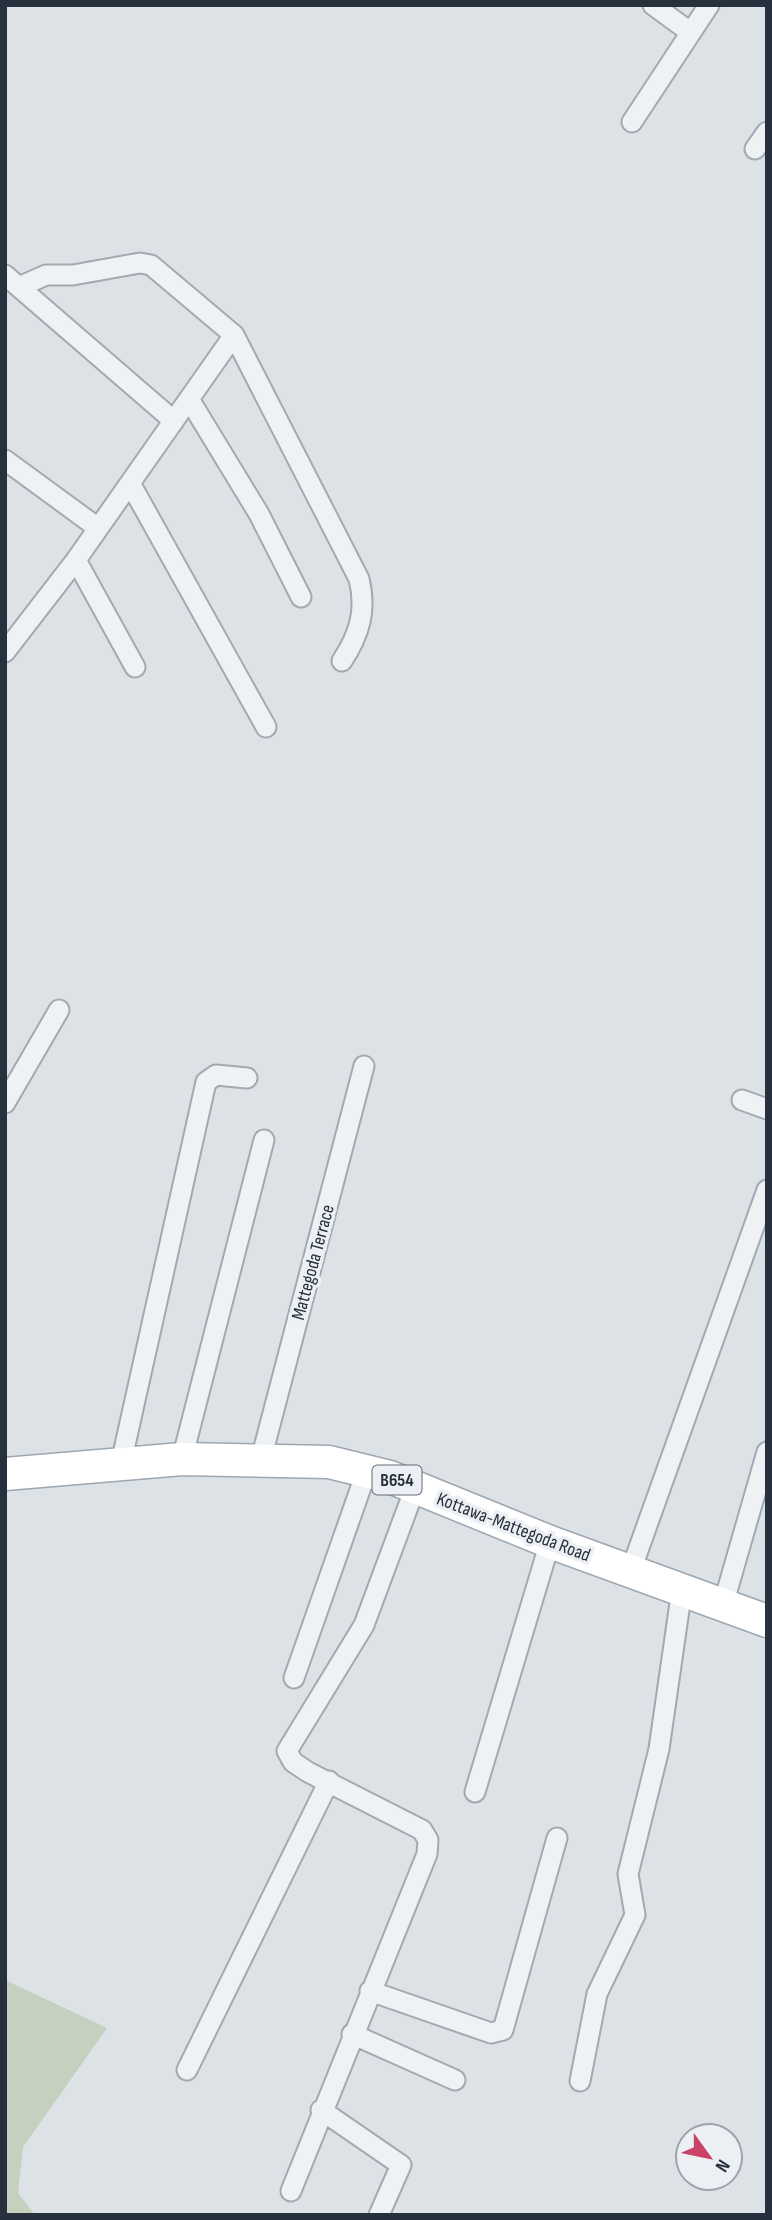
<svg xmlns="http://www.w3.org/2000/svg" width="772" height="2220" font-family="'Sofia Sans Condensed',sans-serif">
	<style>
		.green { fill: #c5d0be }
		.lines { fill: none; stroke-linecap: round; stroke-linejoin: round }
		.minor-casing { stroke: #a3a9b0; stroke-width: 23 }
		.primary-casing { stroke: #9ca7b2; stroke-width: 35 }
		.minor { stroke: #eff2f5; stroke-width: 19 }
		.primary { stroke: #fff; stroke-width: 32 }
		.labels { text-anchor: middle; stroke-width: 7; stroke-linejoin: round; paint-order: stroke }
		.shield { fill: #ecf0f4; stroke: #626a74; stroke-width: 2 }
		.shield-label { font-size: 18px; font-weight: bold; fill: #27313d }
		.street-label { font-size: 19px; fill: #27313d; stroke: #ecf0f4 }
	</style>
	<rect width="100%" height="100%" fill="#dde2e6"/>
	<path class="green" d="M5,1980L107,2028L23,2147L18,2193L35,2215H5Z"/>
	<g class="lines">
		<defs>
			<path id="minor" d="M653,5L690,32
				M632,122L709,5
				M755,149L767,132
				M5,275L174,421
				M19,287L46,275H73L140,263L151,265L234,335L359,579C367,611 359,635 342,661
				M189,399L259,514L301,597
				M5,460L98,528
				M130,483L266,727
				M76,560L135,667
				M5,652L76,560L234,335
				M742,1100L767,1109
				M5,1103L59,1010
				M182,1459L264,1140
				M261,1459L364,1066
				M121,1463L206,1082L216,1075L247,1078
				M631,1570L767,1190
				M723,1605L767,1452
				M294,1678L367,1470
				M475,1792L550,1542
				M370,1991L491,2033L503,2030L557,1838
				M352,2034L455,2080
				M187,2070L329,1781
				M580,2081L597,1994L635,1915L628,1874L659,1749L682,1589
				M321,2110L401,2165L379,2215
				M291,2191L427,1854L428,1840L422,1830L308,1772L293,1762L287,1751L364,1625L415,1488"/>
			<path id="primary" d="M5,1474L182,1459L329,1462L390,1477L550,1542L767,1621"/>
		</defs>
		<use href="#minor" class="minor-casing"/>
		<use href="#primary" class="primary-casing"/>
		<use href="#minor" class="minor"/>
		<use href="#primary" class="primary"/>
	</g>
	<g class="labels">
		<rect class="shield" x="372.5" y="1465.5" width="49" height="29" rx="5"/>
		<g class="shield-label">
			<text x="397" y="1486">B654</text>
		</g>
		<g class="street-label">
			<text transform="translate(312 1262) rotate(-75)" y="7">Mattegoda Terrace</text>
			<text transform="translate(514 1526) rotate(21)" y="7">Kottawa-Mattegoda Road</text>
		</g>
	</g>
	<rect width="772" height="2220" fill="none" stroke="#27313d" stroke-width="14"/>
	<g transform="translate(709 2157) rotate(123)"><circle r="33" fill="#ecf0f4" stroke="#9da4ab" stroke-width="2"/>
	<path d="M0-5L12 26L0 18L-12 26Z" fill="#cb4267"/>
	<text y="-10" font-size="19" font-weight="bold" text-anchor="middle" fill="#27313d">N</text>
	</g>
</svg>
